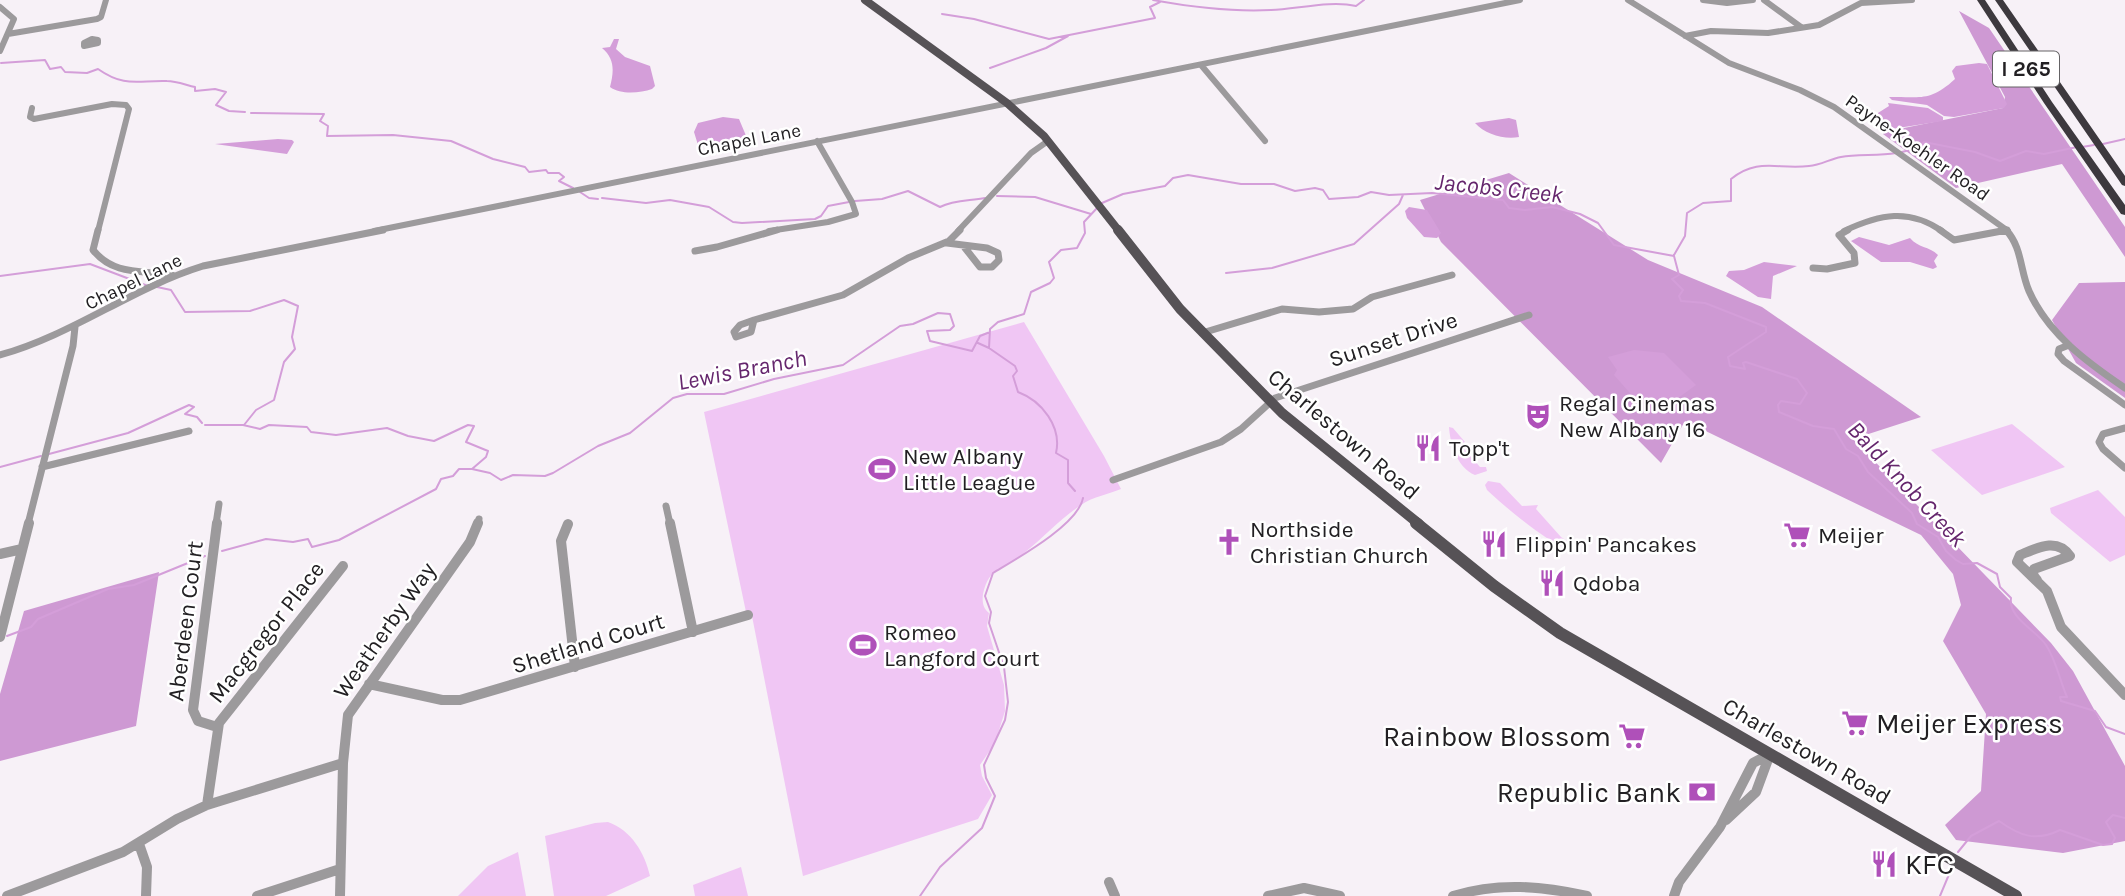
<svg xmlns="http://www.w3.org/2000/svg" width="2125" height="896" font-family="Karla,sans-serif">
	<style>
		.green { fill: #f0c6f4 }
		.forest { fill: #ce99d3 }
		.water { fill: #d49ed9 }
		.lines { fill: none; stroke-linecap: round; stroke-linejoin: round }
		.stream { stroke: #d49ed9; stroke-width: 2 }
		.minor-far2 { stroke: #9c9a9c; stroke-width: 6 }
		.minor-far1 { stroke: #9c9a9c; stroke-width: 7 }
		.minor { stroke: #9c9a9c; stroke-width: 10 }
		.major-far2 { stroke: #565256; stroke-width: 8 }
		.major-far1 { stroke: #565256; stroke-width: 10 }
		.major { stroke: #565256; stroke-width: 12 }
		.highway { fill: #3d393e; fill-rule: evenodd }
		.labels { text-anchor: middle; stroke-width: 5; stroke-linejoin: round; paint-order: stroke }
		.far-street-label { font-size: 19px; fill: #222023; stroke: #fff }
		.shield { fill: #fff; stroke: #646365; stroke-width: 2 }
		.shield-label { font-size: 21px; font-weight: bold; fill: #222023 }
		.street-label { font-size: 23px; fill: #222023; stroke: #fff }
		.poi-label { font-size: 23px; fill: #222023; stroke: #fff; text-anchor: start }
		.water-label { font-size: 24px; font-style: italic; fill: #65266d; stroke: #fff }
		.near-poi-label { font-size: 28px; fill: #222023; stroke: #fff; text-anchor: start }
	</style>
	<rect width="100%" height="100%" fill="#f7f1f7"/>
	<path class="green" d="M1024,322L1104,456L1121,489C1109,494 1092,497 1081,505C1060,519 1043,538 1023,554C1004,571 990,564 983,594C982,602 983,608 989,613L987,626L1004,685L1005,711L995,743L980,765L982,776L992,795L978,819L803,876L751,611L746,612L704,412Z
		M2012,424L2065,467L1982,495L1931,450Z
		M1449,427L1453,428L1465,442L1461,445L1480,467H1486L1487,471L1475,475C1457,468 1450,443 1449,427Z
		M1488,481L1500,483L1522,506L1538,505L1536,509L1561,537L1573,545L1577,543L1578,550C1559,554 1502,504 1487,490L1485,485Z
		M2098,490L2125,517V555L2110,562L2051,513L2050,508Z
		M608,822C631,830 645,853 650,876L606,896H554L545,836L595,823Z
		M518,852L526,896H458L488,866Z
		M741,867L748,896H695L693,885Z"/>
	<path class="forest" d="M1959,11L1989,28L2125,227V257L2062,164L1956,188L1883,134L1885,130H1894L2003,108L2005,97Z
		M1509,173L1648,260L1762,307L1921,417L1853,439L2051,643L2073,671L2125,766V841L2063,853L1956,840L1945,825L1981,791L1986,714L1943,641L1961,605L1953,574L1921,535L1685,421L1661,463L1441,242L1420,200Z
		M2125,282V398L2076,363L2052,320L2079,283Z
		M159,572L136,726L0,761V694L24,611Z"/>
	<path class="water" d="M614,39H619L616,49L625,57L650,66L655,86L652,89C640,93 621,95 610,87C614,71 615,59 602,48L610,47Z
		M1979,63L1987,64L2007,104L2004,108L1954,117L1944,116L1927,105L1892,100L1889,97C1920,96 1929,103 1955,79L1952,71L1956,66Z
		M1888,103L1928,108L1943,117V121L1885,130L1870,118L1889,106Z
		M723,117L739,119L747,138L719,150L698,145L694,132L698,123Z
		M1509,118L1516,120L1519,137C1504,140 1485,134 1475,123Z
		M278,139L292,140L294,142L287,154L215,144Z
		M1409,207L1427,210L1441,233L1437,238L1424,237L1407,218L1405,211Z
		M1859,237L1889,245L1910,238C1918,248 1929,246 1938,255L1934,261L1937,267L1933,269L1910,262H1881L1851,241Z
		M1764,262L1797,266L1773,276L1771,299L1758,297L1726,276L1729,271L1744,270Z
		M1634,350L1664,353L1696,385L1678,398L1637,401L1614,375L1617,370L1608,357Z"/>
	<g class="lines">
		<path class="stream" d="M1153,0C1191,7 1232,12 1271,10C1297,9 1331,0 1356,6L1364,0
			M942,14L974,19L1049,39L1155,18L1150,7L1160,2
			M1,63L45,60L50,69L61,67L65,72L87,73L98,69C125,88 138,80 167,81C176,81 186,85 195,87V91L215,89L226,92L216,105L229,111L245,112
			M990,68L1046,48L1068,36
			M251,113L324,114L320,121L328,126L327,136L393,135L451,141L493,159L525,167L529,172L546,170L548,173H559L564,177L559,181L573,188
			M2103,144L2125,139
			M2082,147L2094,145
			M1902,152L1917,148L1924,142L1975,152L2000,161L2026,151L2044,154L2077,147
			M580,192L589,198L598,199
			M997,196L1035,197L1091,214
			M602,198L646,203L670,200L709,207L733,222L742,223L815,219L821,216L828,206L849,202
			M855,201L882,199L908,191L940,207C954,200 969,201 985,198
			M1102,203L1123,194L1165,186L1173,178L1188,175L1241,184H1274L1295,191L1315,188L1323,190L1329,199L1358,197L1371,192L1389,195L1432,193L1503,200L1509,208L1525,210L1552,207L1580,214L1598,223L1614,245L1674,256
			M1674,255L1685,236L1687,213L1703,203L1731,201V179C1758,157 1778,170 1809,166C1821,165 1830,159 1841,157C1857,154 1878,156 1896,153
			M1674,256L1679,275L1672,279L1683,290L1679,296L1681,301L1705,303L1766,327V332L1728,357L1730,366L1745,369L1743,363L1746,362L1797,379L1807,393L1800,404L1781,401L1778,405L1779,412L1813,426L1834,429L1846,449L1858,456L1868,472L1912,513L1917,524L1938,537L1946,551L1956,560L1963,564L1977,563L1997,574L2000,587L2011,598C2008,618 2036,630 2046,645C2056,660 2060,681 2067,697H2060L2061,701L2095,711L2106,727L2125,734
			M1226,273L1272,268L1354,244L1399,204L1403,195
			M0,276L90,264L148,286
			M157,287L171,290L185,312L250,311L284,300L298,306L292,337L295,349L284,362L274,400L256,410L244,425
			M978,343L989,348
			M205,425H243L260,429L269,425L307,427L311,432L336,435L387,428L408,436L434,441L468,425L474,426L466,442L488,451L486,457L472,469L490,473L501,480L513,475L545,476L553,473L598,446L630,433L673,398L687,394H724L774,379L843,365L900,326L913,324L938,313L950,314L954,326L950,330L927,331L930,341L972,351L980,336L990,332
			M49,454L128,433L189,405L194,407L185,414L197,417L202,423
			M0,467L41,456
			M1075,491L1068,483V460L1056,453C1062,427 1042,401 1018,392L1013,376L1017,371L1015,366L989,348L990,329L998,322L1024,314L1031,292L1050,283L1054,278L1049,262L1061,250L1077,248L1085,233L1084,222L1098,207
			M222,551L266,539L293,542L308,539L312,547L339,540L436,489L441,479L453,476L459,469H472
			M7,636L31,627L38,619L108,589L134,585L205,556
			M1958,852L1971,836L1999,821C2020,836 2036,842 2060,830L2103,845L2112,844L2115,838L2106,822L2113,815L2125,818
			M920,896L940,867L982,828L995,796L986,778L984,765L1005,720L1008,702L1004,667L989,623L991,612L985,596L993,573C1016,559 1078,525 1083,498
			M1940,896L1950,872"/>
		<path class="minor-far2" d="M1628,0L1729,63L1800,90L1834,107L2008,231
			M1703,0L1727,3L1753,0
			M1764,0L1801,27
			M0,7L14,19L0,51
			M8,34L97,19L101,17L106,0
			M1685,36L1711,31L1768,33L1819,25L1861,3L1912,0
			M92,39L98,40V43L84,46V43Z
			M1201,65L1265,141
			M32,108L30,117L34,119L112,104L126,105L129,109L98,231
			M374,231L1520,0
			M769,231L828,222L856,214L852,202L817,141
			M958,231L1031,153L1048,141
			M1844,231C1880,214 1909,208 1942,231
			M2000,231L2007,230"/>
		<path class="minor-far1" d="M98,230L93,250C114,276 142,270 172,275
			M1940,230L1954,240L2007,230
			M2006,230C2022,247 2020,270 2029,291C2048,334 2088,363 2125,388
			M947,243L987,248L998,253L999,260L992,267H980L965,248
			M695,251L717,247L777,230
			M1813,268L1827,269L1855,263L1854,253L1839,235L1848,230
			M754,320L843,295L908,258L949,241L960,230
			M754,320L751,332L736,337L734,332L740,325Z
			M1202,333L1282,309L1319,312L1353,309L1372,297L1452,275
			M2069,345L2059,349L2058,354L2064,361L2125,405
			M0,355C72,335 132,288 203,266L383,230
			M2125,428L2103,434L2099,442L2103,449L2125,468
			M42,467L189,431
			M1113,480L1221,442L1241,429L1275,398L1529,315
			M666,506L670,524
			M28,524L73,346L75,327
			M216,524L219,504
			M478,524L479,519"/>
		<path class="minor" d="M217,523L193,710L198,721L217,727
			M670,523L693,632
			M568,524L561,541L575,667
			M0,554L22,549
			M2037,580L2033,575L2034,569L2070,556C2057,537 2037,548 2020,555L2017,562L2047,591L2061,627L2125,695
			M0,637L29,523
			M369,684L442,700H460L748,615
			M207,805L219,723L343,566
			M1726,820L1756,792L1770,754
			M139,844L147,867L146,896
			M1109,882L1115,896
			M7,896L123,852L177,819L207,805L343,763
			M257,896L340,869
			M340,896L343,763L348,715L470,542L478,523
			M1268,896L1304,888L1340,896
			M1453,896C1499,882 1541,886 1587,896
			M1674,896L1679,882L1720,827L1753,763L1770,754"/>
		<path class="major-far2" d="M865,0L1007,103L1044,136L1119,231"/>
		<path class="major-far1" d="M1118,230L1180,309L1282,413L1419,524"/>
		<path class="major" d="M1416,523L1494,586L1560,633L2016,896"/>
		<path class="highway" d="M1977,0H1985L2052,102L2125,205V215L2121,214L2044,103Z
			M1995,0H2003L2125,176V186L2122,185Z"/>
	</g>
	<defs>
		<symbol id="theatre-bare" viewBox="-9 -9 18 18"><path d="M-5-5.5Q0-4 5-5.5V0Q5 5 0 6Q-5 5-5 0ZM-3.3-2.5H-1v1.5H-3.3ZM1-2.5H3.3v1.5H1ZM-2.8 1Q0 5.5 2.8 1Z" fill="#af50b9" stroke="#fff" stroke-width="2.5" paint-order="stroke"/></symbol>
		<symbol id="restaurant-bare" viewBox="-9 -9 18 18"><path d="M-5-6h1v4h1v-4h1v4h1v-4h1v5L-1.5 .5V6h-2V.5L-5-1ZM5-6V6H3V1.5H1.5Q1.5-4 5-6Z" fill="#af50b9" stroke="#fff" stroke-width="2.5" paint-order="stroke"/></symbol>
		<symbol id="stadium-bare" viewBox="-9 -9 18 18"><path d="M0-5a6.5 5 0 1 0 0 10a6.5 5 0 1 0 0-10ZM-3.5-1.8h7v3.6h-7Z" fill="#af50b9" stroke="#fff" stroke-width="2.5" paint-order="stroke"/></symbol>
		<symbol id="supermarket-bare" viewBox="-9 -9 18 18"><path d="M-6-5.5h2.5l.6 2H6L4.5 2H-2.5L-4.4-4H-6ZM-1.5 3.2a1.3 1.3 0 1 0 .1 0ZM3 3.2a1.3 1.3 0 1 0 .1 0Z" fill="#af50b9" stroke="#fff" stroke-width="2.5" paint-order="stroke"/></symbol>
		<symbol id="church-bare" viewBox="-9 -9 18 18"><path d="M-1.2-6h2.4v3.5h3.3v2.4h-3.3V6h-2.4V-.1h-3.3v-2.4h3.3Z" fill="#af50b9" stroke="#fff" stroke-width="2.5" paint-order="stroke"/></symbol>
		<symbol id="bank-bare" viewBox="-9 -9 18 18"><path d="M-6-4H6V4H-6ZM0-2.3a2.3 2.3 0 1 0 0 4.6a2.3 2.3 0 1 0 0-4.6Z" fill="#af50b9" stroke="#fff" stroke-width="2.5" paint-order="stroke"/></symbol>
	</defs>
	<g fill-rule="evenodd">
		<use href="#theatre-bare" x="1519" y="397" width="38" height="38"/>
		<use href="#restaurant-bare" x="1409" y="429" width="38" height="38"/>
		<use href="#stadium-bare" x="863" y="450" width="38" height="38"/>
		<use href="#supermarket-bare" x="1778" y="516" width="38" height="38"/>
		<use href="#church-bare" x="1210" y="523" width="38" height="38"/>
		<use href="#restaurant-bare" x="1475" y="525" width="38" height="38"/>
		<use href="#restaurant-bare" x="1533" y="564" width="38" height="38"/>
		<use href="#stadium-bare" x="844" y="626" width="38" height="38"/>
		<use href="#supermarket-bare" x="1836" y="704" width="38" height="38"/>
		<use href="#supermarket-bare" x="1613" y="717" width="38" height="38"/>
		<use href="#bank-bare" x="1683" y="773" width="38" height="38"/>
		<use href="#restaurant-bare" x="1865" y="845" width="38" height="38"/>
	</g>
	<g class="labels">
		<g class="far-street-label">
			<text transform="translate(749 139) rotate(-11)" y="7">Chapel Lane</text>
			<text transform="translate(1918 147) rotate(35)" y="7">Payne-Koehler Road</text>
			<text transform="translate(133 281) rotate(-26)" y="7">Chapel Lane</text>
		</g>
		<rect class="shield" x="1993" y="51.5" width="66" height="35" rx="5"/>
		<g class="shield-label">
			<text x="2026" y="76">I 265</text>
		</g>
		<g class="street-label">
			<text transform="translate(1393 339) rotate(-18)" y="8">Sunset Drive</text>
			<text transform="translate(1344 434) rotate(40)" y="8">Charlestown Road</text>
			<text transform="translate(185 621) rotate(-83)" y="8">Aberdeen Court</text>
			<text transform="translate(384 630) rotate(-55)" y="8">Weatherby Way</text>
			<text transform="translate(266 632) rotate(-52)" y="8">Macgregor Place</text>
			<text transform="translate(588 643) rotate(-17)" y="8">Shetland Court</text>
			<text transform="translate(1807 751) rotate(30)" y="8">Charlestown Road</text>
		</g>
		<g class="poi-label">
			<text x="1559" y="411">Regal Cinemas<tspan x="1559" dy="26">New Albany 16</tspan></text>
			<text x="1449" y="456">Topp't</text>
			<text x="903" y="464">New Albany<tspan x="903" dy="26">Little League</tspan></text>
			<text x="1250" y="537">Northside<tspan x="1250" dy="26">Christian Church</tspan></text>
			<text x="1818" y="543">Meijer</text>
			<text x="1515" y="552">Flippin' Pancakes</text>
			<text x="1573" y="591">Qdoba</text>
			<text x="884" y="640">Romeo<tspan x="884" dy="26">Langford Court</tspan></text>
		</g>
		<g class="water-label">
			<text transform="translate(1499 188) rotate(6)" y="8">Jacobs Creek</text>
			<text transform="translate(742 370) rotate(-11)" y="8">Lewis Branch</text>
			<text transform="translate(1907 484) rotate(47)" y="8">Bald Knob Creek</text>
		</g>
		<g class="near-poi-label">
			<text x="1876" y="733">Meijer Express</text>
			<text x="1611" y="746" text-anchor="end">Rainbow Blossom</text>
			<text x="1681" y="802" text-anchor="end">Republic Bank</text>
			<text x="1905" y="874">KFC</text>
		</g>
	</g>
</svg>
